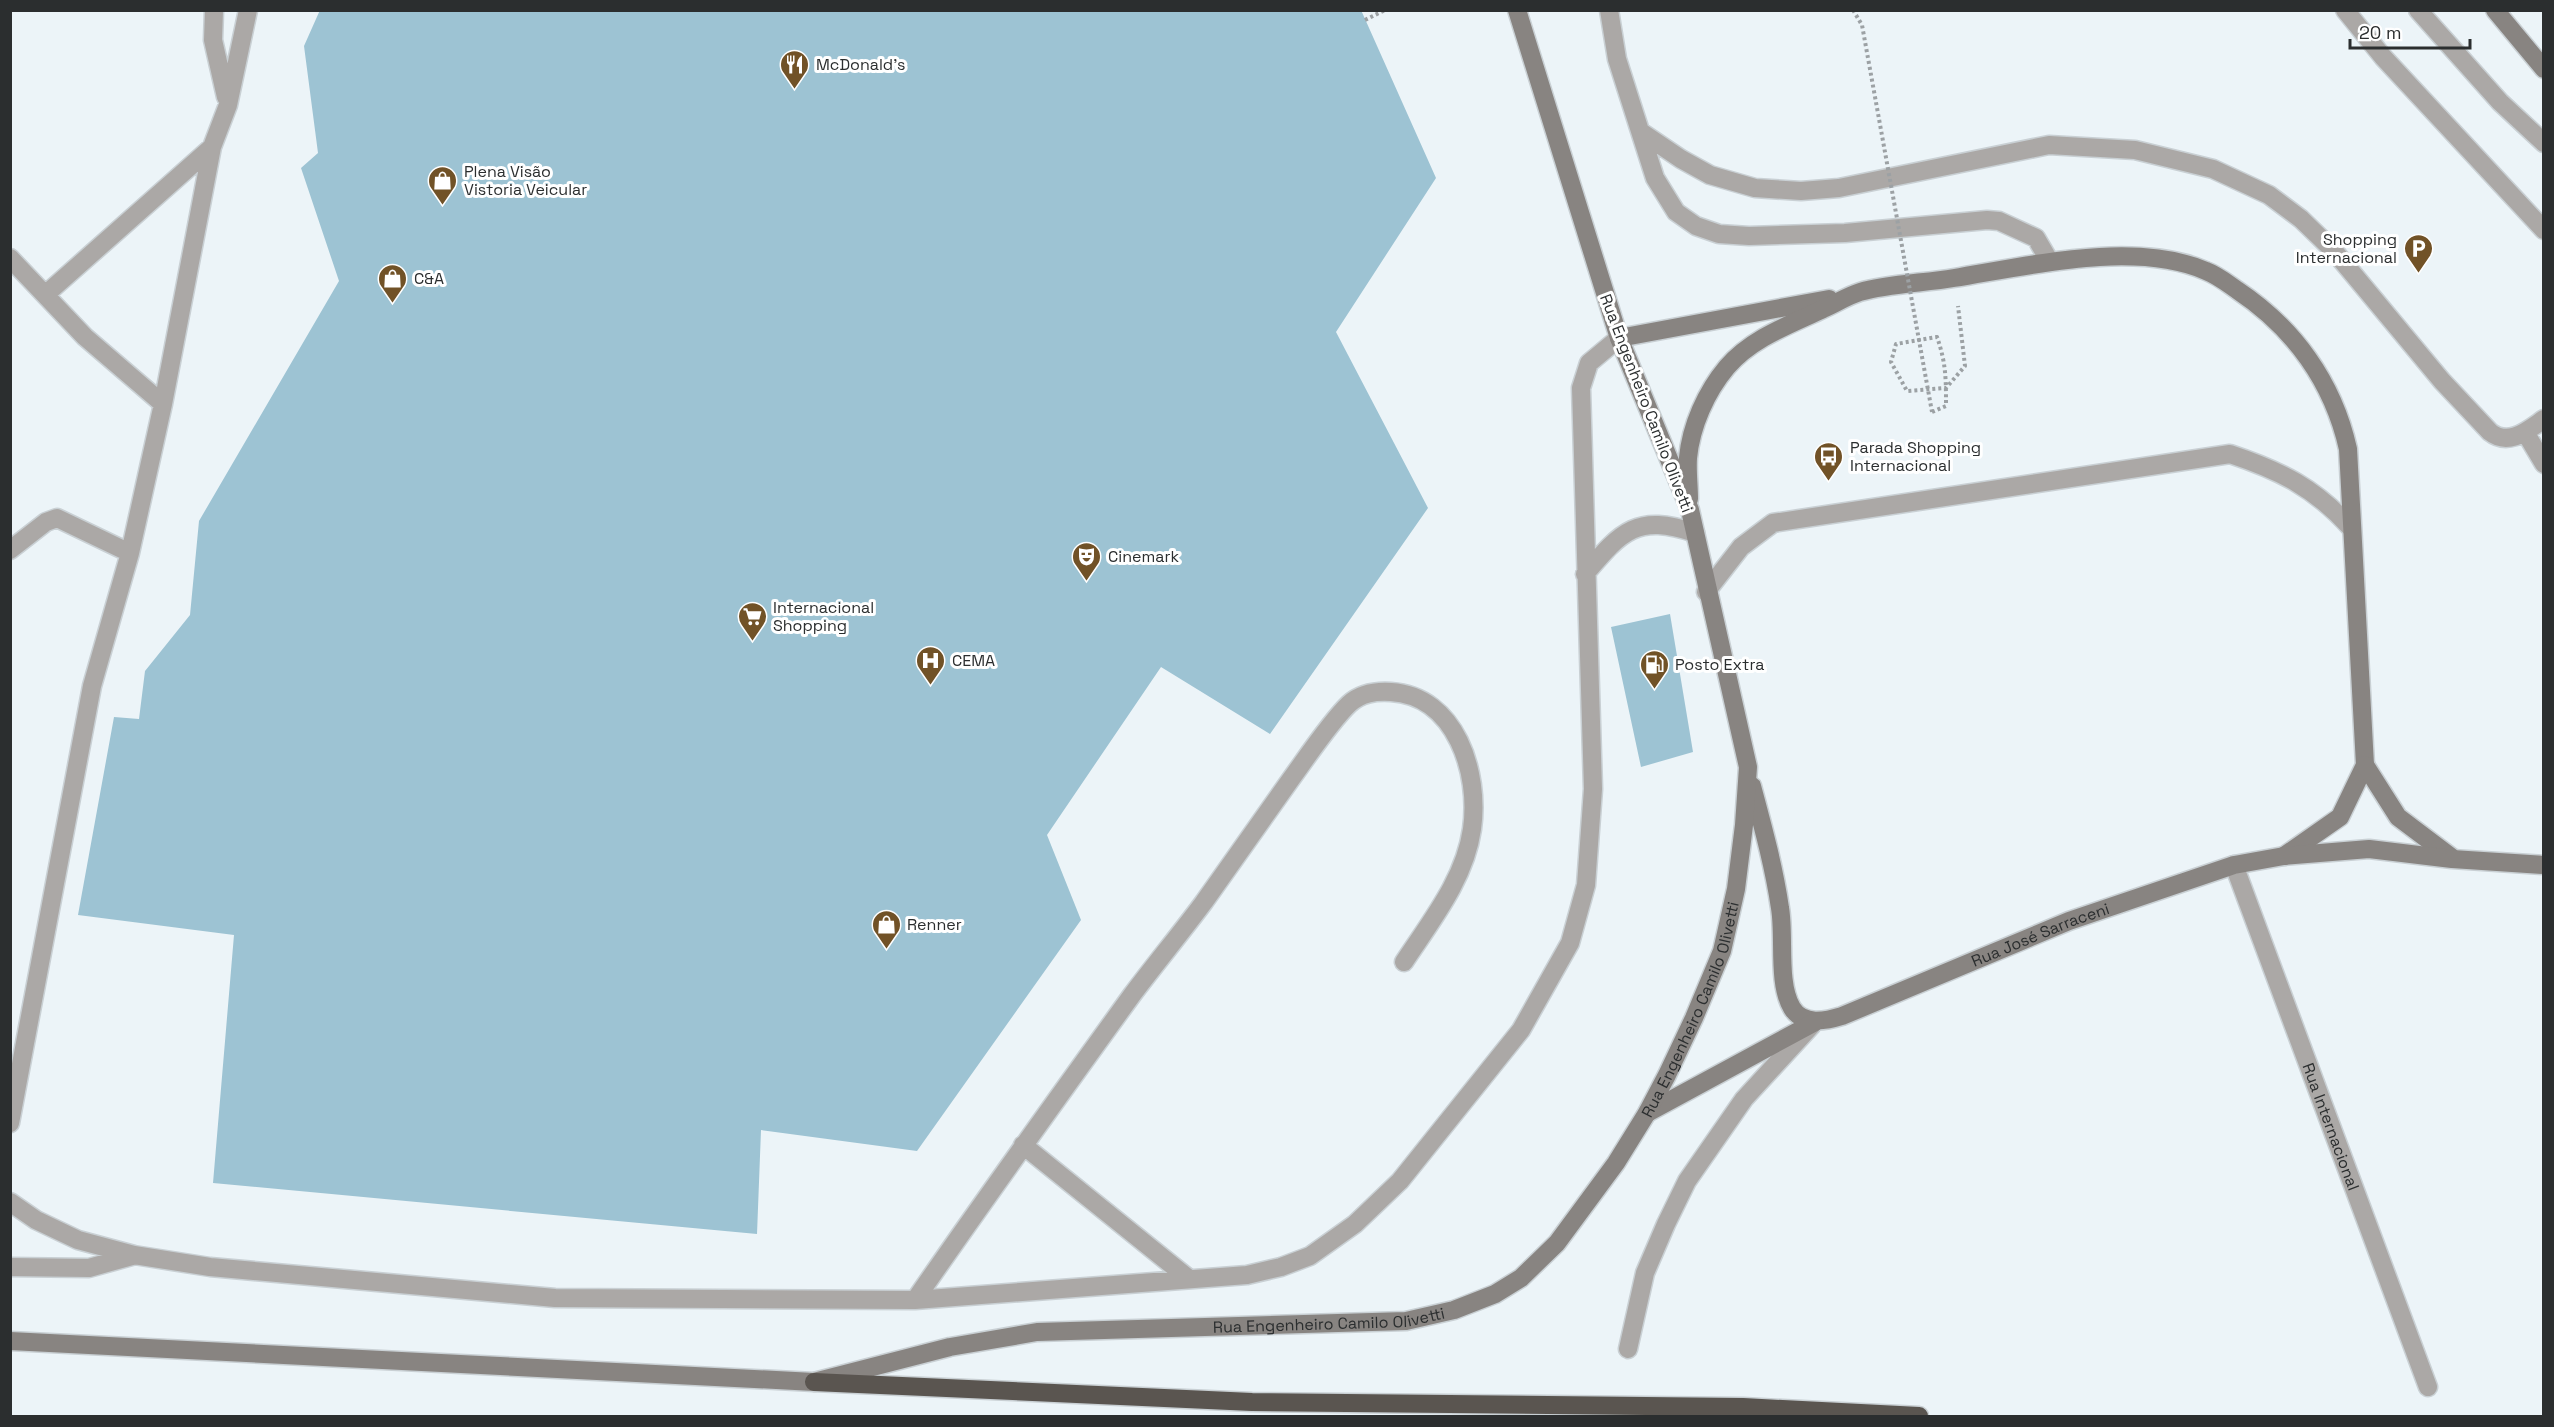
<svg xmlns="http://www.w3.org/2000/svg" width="2554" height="1427" font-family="'Space Grotesk',sans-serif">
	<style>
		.building { fill: #9dc3d3 }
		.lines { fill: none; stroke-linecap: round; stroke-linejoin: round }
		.lane-casing { stroke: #c9d0d4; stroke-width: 21 }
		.street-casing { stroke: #c9d0d4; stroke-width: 21 }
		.secondary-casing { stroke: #c9d0d4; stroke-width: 21 }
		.highway-casing { stroke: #c9d0d4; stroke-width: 21 }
		.path { stroke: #9ca1a4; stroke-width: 4; stroke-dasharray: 3 3; stroke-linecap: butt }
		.lane { stroke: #aba8a6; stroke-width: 18 }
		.street { stroke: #aba8a6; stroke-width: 18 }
		.secondary { stroke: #888481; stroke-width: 18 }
		.highway { stroke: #5a5550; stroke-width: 18 }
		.path-bridge { stroke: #9ca1a4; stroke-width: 4; stroke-dasharray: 3 3; stroke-linecap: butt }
		.labels { text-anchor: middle; stroke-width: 6; stroke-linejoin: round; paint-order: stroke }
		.poi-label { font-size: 16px; fill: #2b2e2f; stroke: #fff; text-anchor: start }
		.street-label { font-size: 16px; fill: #2b2e2f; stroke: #fff }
	</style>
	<rect width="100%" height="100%" fill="#ecf4f8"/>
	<path class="building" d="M320,10H1361L1436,178L1336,332L1428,508L1270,734L1161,667L1047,835L1081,920L917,1151L761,1130L757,1234L213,1183L234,935L78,915L114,717L139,719L145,671L190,615L199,521L339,281L301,168L318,153L304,46Z
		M1670,614L1693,752L1641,767L1611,627Z"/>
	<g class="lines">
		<defs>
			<path id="lane" d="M214,10L213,40L226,97
				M1609,10L1617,59L1655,178L1676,212L1696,226L1719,234L1749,236L1845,233L1987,220L1999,221L2036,238L2050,262
				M2345,10L2383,57L2544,230
				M2418,10L2500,102L2544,143
				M1641,132L1681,159L1710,175L1755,188L1801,191L1839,188L2049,145L2135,150L2213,169L2269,195L2301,219L2334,251L2442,381L2490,432C2509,447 2528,430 2544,419
				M10,258L85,337L163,404
				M45,295L212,147
				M2525,432L2544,464
				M10,550L46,522L57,518L130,553
				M1585,574C1621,532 1636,513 1695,533
				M1706,592L1741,547L1773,523L2230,454C2281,471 2315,488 2351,528
				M10,1123L92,686L130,553L163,404L212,147L228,105L248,10
				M1023,1145L1188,1278
				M10,1202L36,1220L78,1240L134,1255L210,1267L555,1298L915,1300L1247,1275L1281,1267L1310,1256L1355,1224L1400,1181L1521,1030L1570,943L1586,885L1593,789L1581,388L1589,363L1619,338
				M10,1267L89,1268L132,1256
				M915,1300C986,1197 1059,1096 1132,995C1156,963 1181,933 1204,902C1233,861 1262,820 1291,779C1307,757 1331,721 1349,704C1361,693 1375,691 1391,692C1456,696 1480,773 1472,829C1465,879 1431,921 1404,962"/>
			<g id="street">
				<path id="s1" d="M2234,865L2428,1387"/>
				<path d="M1628,1349L1645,1273L1666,1224L1687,1181L1744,1099L1812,1025"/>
			</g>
			<g id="secondary">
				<path d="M2495,10L2544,69"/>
				<path d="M1619,338L1829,299"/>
				<path d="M1689,499C1689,486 1687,471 1688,458C1691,426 1706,392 1727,367C1752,338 1789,325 1823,309C1835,304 1847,296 1860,292C1887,284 1925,283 1954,278C2028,266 2135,240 2206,271C2217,275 2227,283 2237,290C2294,328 2333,382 2348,449L2365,765L2340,817L2284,856"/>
				<path d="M2365,765L2398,817L2451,857"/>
				<path id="s2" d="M1752,786C1763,827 1774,867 1780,908C1785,937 1777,983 1792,1008C1803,1026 1826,1021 1842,1016L2069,921L2234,865L2284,856L2369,849L2452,859L2544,865"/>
				<path d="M1647,1113L1815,1022"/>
				<path id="s3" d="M10,1341L814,1382L950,1347L1037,1332L1406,1321L1454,1310L1495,1294L1521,1278L1557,1243L1616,1163L1647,1113L1667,1075L1694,1018L1722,951L1736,889L1744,825L1748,767L1690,510L1619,338L1517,10"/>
			</g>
			<path id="highway" d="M814,1382L1252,1402L1743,1407L1919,1416"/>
		</defs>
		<use href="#lane" class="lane-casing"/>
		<use href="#street" class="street-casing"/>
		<use href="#secondary" class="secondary-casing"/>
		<use href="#highway" class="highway-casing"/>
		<path class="path" d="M1365,20L1385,10
			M1932,412L1946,406C1946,378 1946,363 1937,337L1896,344L1891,362L1907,391L1946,388L1965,366L1958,306"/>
		<use href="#lane" class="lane"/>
		<use href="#street" class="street"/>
		<use href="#secondary" class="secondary"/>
		<use href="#highway" class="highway"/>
		<path class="path-bridge" d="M1853,10L1862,25L1932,412"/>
	</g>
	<defs>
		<symbol id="restaurant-pin" viewBox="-11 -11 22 30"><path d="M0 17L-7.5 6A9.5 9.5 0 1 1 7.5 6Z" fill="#715227" stroke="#fff"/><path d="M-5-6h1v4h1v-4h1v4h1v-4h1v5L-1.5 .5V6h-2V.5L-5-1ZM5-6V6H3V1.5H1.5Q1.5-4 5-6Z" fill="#fff"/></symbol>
		<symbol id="shop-pin" viewBox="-11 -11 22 30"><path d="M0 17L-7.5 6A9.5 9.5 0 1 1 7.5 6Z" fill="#715227" stroke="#fff"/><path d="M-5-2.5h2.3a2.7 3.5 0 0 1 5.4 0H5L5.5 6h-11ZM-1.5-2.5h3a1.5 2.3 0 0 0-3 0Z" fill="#fff"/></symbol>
		<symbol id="parking-pin" viewBox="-11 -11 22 30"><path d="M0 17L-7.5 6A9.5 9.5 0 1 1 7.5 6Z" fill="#715227" stroke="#fff"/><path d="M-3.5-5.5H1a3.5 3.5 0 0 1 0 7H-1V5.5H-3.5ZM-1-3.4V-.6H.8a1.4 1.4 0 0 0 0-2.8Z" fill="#fff"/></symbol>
		<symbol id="bus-pin" viewBox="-11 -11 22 30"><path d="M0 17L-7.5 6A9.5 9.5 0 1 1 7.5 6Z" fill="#715227" stroke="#fff"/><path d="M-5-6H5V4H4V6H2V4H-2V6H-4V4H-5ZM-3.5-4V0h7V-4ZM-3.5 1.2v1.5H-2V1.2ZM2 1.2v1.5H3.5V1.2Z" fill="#fff"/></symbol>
		<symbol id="theatre-pin" viewBox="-11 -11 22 30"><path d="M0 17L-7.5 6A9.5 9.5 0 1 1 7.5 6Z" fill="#715227" stroke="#fff"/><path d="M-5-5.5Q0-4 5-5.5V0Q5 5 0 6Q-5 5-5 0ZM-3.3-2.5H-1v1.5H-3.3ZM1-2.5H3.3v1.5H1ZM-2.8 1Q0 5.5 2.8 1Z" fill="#fff"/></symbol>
		<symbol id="supermarket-pin" viewBox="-11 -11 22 30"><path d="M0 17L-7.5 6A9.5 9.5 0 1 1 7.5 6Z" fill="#715227" stroke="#fff"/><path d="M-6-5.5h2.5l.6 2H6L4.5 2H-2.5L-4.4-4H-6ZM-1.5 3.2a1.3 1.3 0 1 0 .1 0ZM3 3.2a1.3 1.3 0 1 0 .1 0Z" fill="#fff"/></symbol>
		<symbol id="hospital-pin" viewBox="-11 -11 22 30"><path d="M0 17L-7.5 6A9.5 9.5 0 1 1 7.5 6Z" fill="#715227" stroke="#fff"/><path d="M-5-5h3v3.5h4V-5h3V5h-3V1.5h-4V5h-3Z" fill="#fff"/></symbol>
		<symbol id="fuel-pin" viewBox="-11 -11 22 30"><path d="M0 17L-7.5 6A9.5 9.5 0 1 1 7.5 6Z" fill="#715227" stroke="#fff"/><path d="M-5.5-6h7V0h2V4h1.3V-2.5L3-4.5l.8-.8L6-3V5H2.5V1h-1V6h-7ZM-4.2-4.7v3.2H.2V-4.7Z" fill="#fff"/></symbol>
	</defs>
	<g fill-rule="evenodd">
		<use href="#restaurant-pin" x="778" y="48" width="33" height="45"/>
		<use href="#shop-pin" x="426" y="164" width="33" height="45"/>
		<use href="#parking-pin" x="2402" y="232" width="33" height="45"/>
		<use href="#shop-pin" x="376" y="262" width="33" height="45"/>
		<use href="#bus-pin" x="1812" y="440" width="33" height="45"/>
		<use href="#theatre-pin" x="1070" y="540" width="33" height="45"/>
		<use href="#supermarket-pin" x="736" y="600" width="33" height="45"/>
		<use href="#hospital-pin" x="914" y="644" width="33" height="45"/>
		<use href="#fuel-pin" x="1638" y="648" width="33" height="45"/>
		<use href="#shop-pin" x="870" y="908" width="33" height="45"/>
	</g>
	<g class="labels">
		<g class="poi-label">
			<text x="816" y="70">McDonald's</text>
			<text x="464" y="177">Plena Visão<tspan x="464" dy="18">Vistoria Veicular</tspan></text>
			<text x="2397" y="245" text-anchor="end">Shopping<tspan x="2397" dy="18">Internacional</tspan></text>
			<text x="414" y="284">C&amp;A</text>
			<text x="1850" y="453">Parada Shopping<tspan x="1850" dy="18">Internacional</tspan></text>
			<text x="1108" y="562">Cinemark</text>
			<text x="773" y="613">Internacional<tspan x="773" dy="18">Shopping</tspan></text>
			<text x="952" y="666">CEMA</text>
			<text x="1675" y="670">Posto Extra</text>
			<text x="907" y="930">Renner</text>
		</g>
		<g class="street-label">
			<text transform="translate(1647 403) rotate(69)" y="6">Rua Engenheiro Camilo Olivetti</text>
			<text dy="6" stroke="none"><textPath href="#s2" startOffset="496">Rua José Sarraceni</textPath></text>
			<text dy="6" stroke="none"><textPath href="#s3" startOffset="1848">Rua Engenheiro Camilo Olivetti</textPath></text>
			<text dy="6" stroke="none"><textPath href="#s1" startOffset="279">Rua Internacional</textPath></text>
			<text dy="6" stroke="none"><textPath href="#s3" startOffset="1326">Rua Engenheiro Camilo Olivetti</textPath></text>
		</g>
	</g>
	<rect width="2554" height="1427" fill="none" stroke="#2b2e2f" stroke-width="24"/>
	<path d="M2350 39v9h120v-9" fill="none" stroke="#2b2e2f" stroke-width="3"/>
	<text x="2359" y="39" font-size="18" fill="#2b2e2f" stroke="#ffffff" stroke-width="4.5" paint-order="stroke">20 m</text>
</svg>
